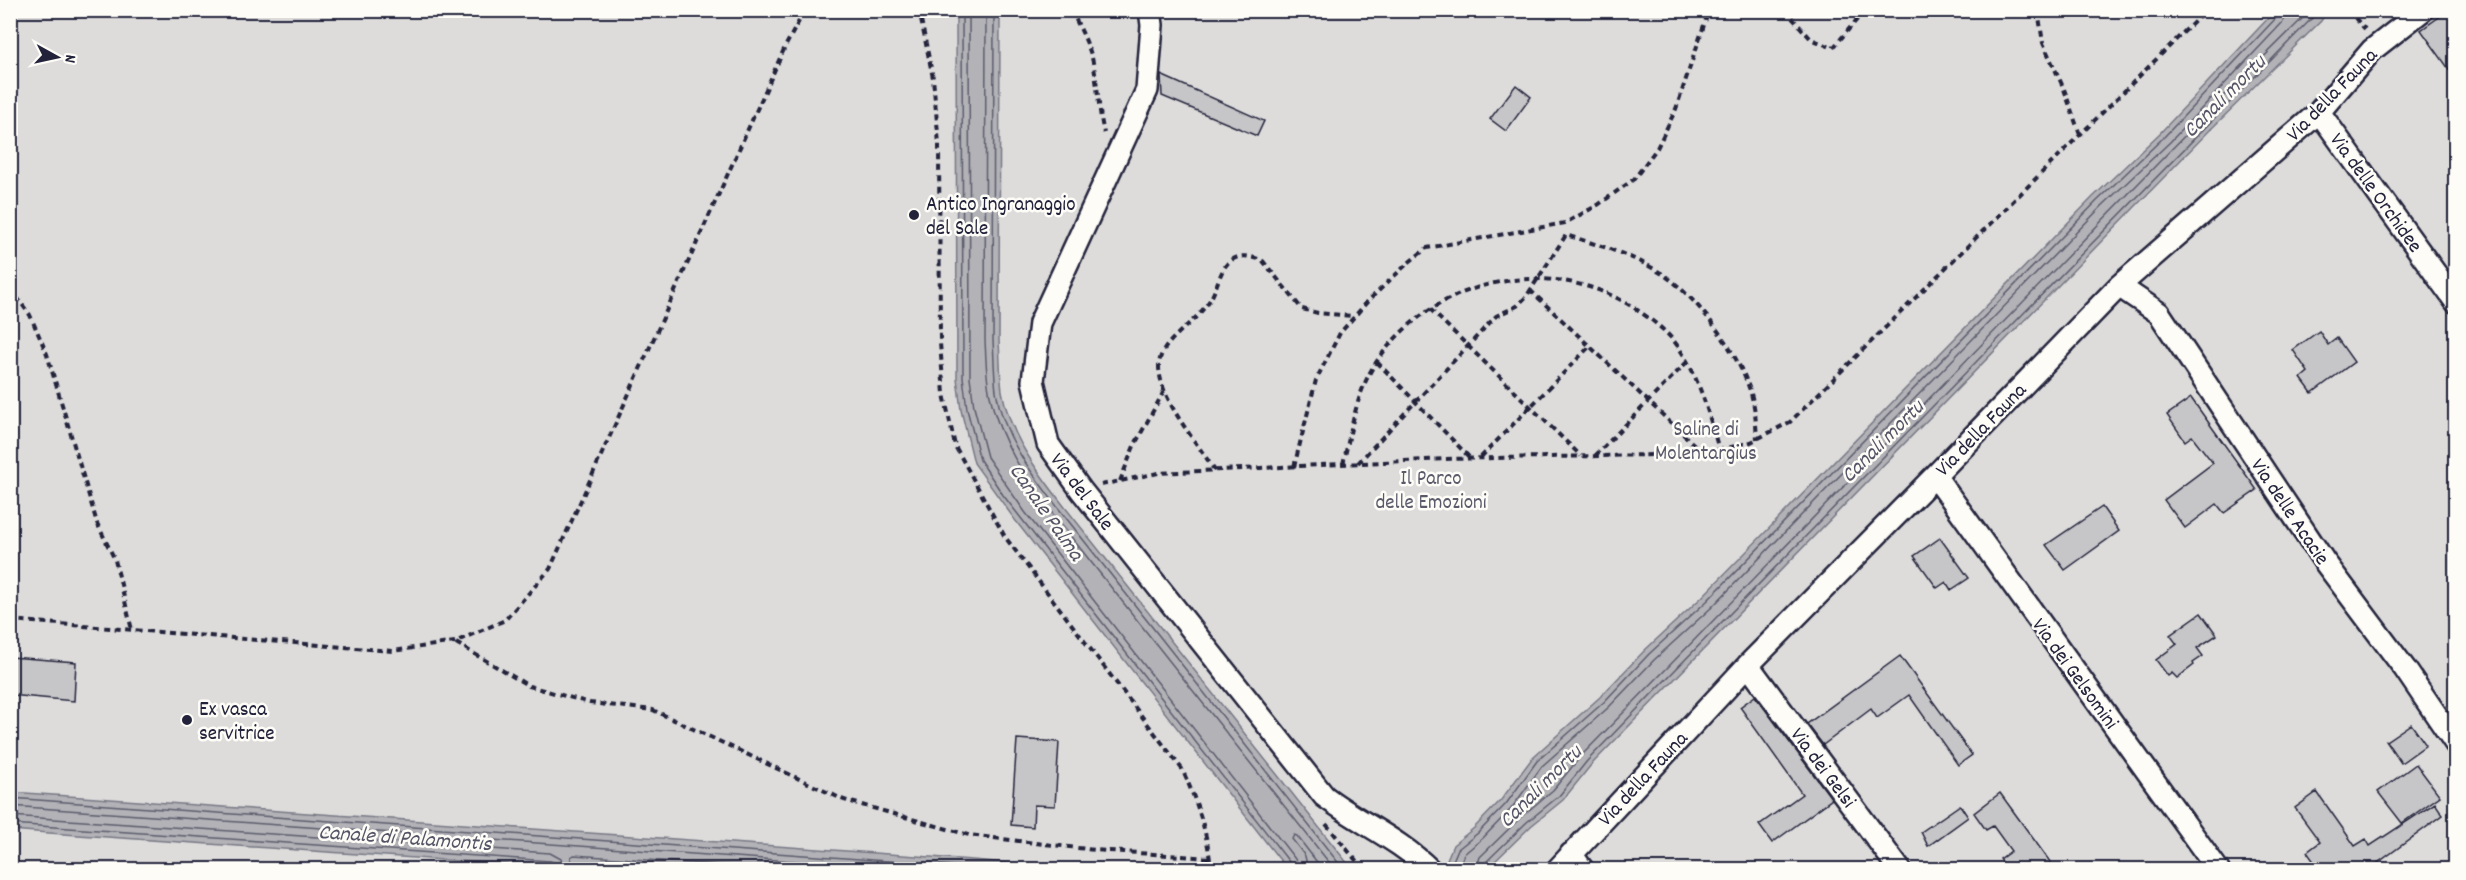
<svg xmlns="http://www.w3.org/2000/svg" width="2466" height="880" font-family="Dekko,sans-serif">
	<style>
		.green { fill: #dddcdb; stroke: #807f8b; stroke-width: 1.5 }
		.water { fill: #b2b2b7; stroke: #787885; stroke-width: 1.5 }
		.lines { fill: none; stroke-linecap: round; stroke-linejoin: round }
		.shore { stroke: #5c5c6d; stroke-width: 1.5 }
		.building { fill: #c6c6c8; stroke: #22223b; stroke-width: 1.5 }
		.street-casing { stroke: #22223b; stroke-width: 26 }
		.path { stroke: #22223b; stroke-width: 4; stroke-dasharray: 6 4.5; stroke-linecap: butt }
		.street { stroke: #fdfcf7; stroke-width: 21 }
		.poi-dot { fill: #22223b; stroke: #fdfcf7; stroke-width: 2 }
		.labels { text-anchor: middle; stroke-width: 5; stroke-linejoin: round; paint-order: stroke }
		.street-label { font-size: 21px; fill: #22223b; stroke: #fdfcf7 }
		.poi-label { font-size: 21px; fill: #22223b; stroke: #fdfcf7; text-anchor: start }
		.park-label { font-size: 21px; fill: #5a5a6b; stroke: #fdfcf7 }
		.water-label { font-size: 22px; font-style: italic; fill: #545466; stroke: #fdfcf7 }
	</style>
	<rect width="100%" height="100%" fill="#fdfcf7"/>
	<filter id="ink" filterUnits="userSpaceOnUse"><feTurbulence type="fractalNoise" baseFrequency=".0167" numOctaves="2"/><feDisplacementMap in="SourceGraphic" scale="12" xChannelSelector="R" yChannelSelector="G"/><feConvolveMatrix kernelMatrix="1 2 1 2 8 2 1 2 1" color-interpolation-filters="sRGB"/></filter>
	<g filter="url(#ink)">
		<path class="green" d="M10,11H2455V869H11Z"/>
		<path class="water" d="M956,11H1000L999,340C1000,357 1000,375 1002,391C1010,436 1037,471 1064,506L1352,869H1287L1015,520L974,463L961,410L957,378Z
			M2275,11H2327L2321,21L2210,130L1591,765L1563,800L1531,826L1487,869H1443L1453,845L1474,828L1501,800L1533,757L1600,697L1645,650L1702,597L2093,197L2160,133Z
			M11,792L973,860L1075,869L589,870L49,833L11,830Z"/>
		<g class="lines">
			<path class="shore" d="M962,10L963,377L967,409L980,460L1003,495L1290,863L1291,870
				M969,10L970,377L974,407L987,457L1025,512L1295,859L1299,870
				M986,10L985,340C986,358 986,378 990,396C1000,442 1025,477 1053,514L1335,870
				M994,10L993,340C994,357 994,375 996,391C1003,437 1032,474 1059,509L1344,870
				M10,798L1011,870
				M10,806L919,870
				M10,816L550,853L561,859L564,870
				M10,824L550,861L555,863L557,870
				M573,870L571,857L574,855L793,870
				M1308,870L1305,856L1292,839L1294,835L1297,836L1323,870
				M1449,870L1458,849L1478,833L1506,804L1537,761L1604,702L1649,654L1707,601L2097,201L2164,137L2277,17L2279,10
				M1458,870L1464,854L1483,838L1511,809L1542,766L1609,707L1654,660L1712,607L2102,206L2170,142L2283,22L2286,10
				M1476,870L1480,857L1522,816L1553,790L1581,756L1671,664L2200,120L2311,10
				M1483,870L1485,863L1527,822L1559,796L1587,761L1676,669L2320,10"/>
		</g>
		<path class="building" d="M2449,10H2456V79L2421,30Z
			M1161,75L1264,121L1257,136L1162,96Z
			M1516,85L1531,97L1506,131L1490,119Z
			M2319,331L2328,345L2337,338L2354,362L2312,393L2301,378L2308,372L2293,350Z
			M2191,398L2257,490L2224,513L2217,504L2185,528L2164,500L2213,463L2192,436L2185,441L2167,415Z
			M2102,507L2119,531L2065,570L2046,545Z
			M1940,538L1969,578L1951,590L1946,582L1937,588L1914,556Z
			M2201,613L2217,635L2197,648L2203,656L2193,663L2194,665L2177,678L2172,673L2168,676L2156,660L2177,644L2170,635Z
			M1900,656L1972,755L1958,765L1909,695L1877,718L1871,709L1823,745L1807,724Z
			M10,657L76,662L74,701L10,695Z
			M1755,696L1832,799L1772,843L1759,825L1802,794L1740,707Z
			M2411,724L2426,745L2401,763L2386,741Z
			M1017,739L1059,742L1055,806L1034,805L1033,827L1011,825Z
			M2416,764L2440,796L2402,823L2378,792Z
			M2317,792L2355,846L2366,839L2370,846L2435,803L2443,815L2368,870H2320L2307,852L2320,842L2295,808Z
			M2000,793L2056,870H2007L2000,859L2011,851L1993,826L1986,830L1974,813Z
			M1960,805L1968,817L1928,846L1921,832Z"/>
		<g class="lines">
			<defs>
				<path id="street" d="M1150,10L1152,25L1147,90L1040,323L1033,381L1048,444L1081,490L1324,796C1358,822 1399,839 1430,870
					M2319,112L2456,302
					M2119,286L2159,313L2324,561L2405,669L2456,744
					M1935,476L2218,870
					M1748,665L1900,870
					M1571,854L1583,870
					M1557,870L1748,665L1935,476L2119,286L2319,112L2372,50L2423,10"/>
			</defs>
			<use href="#street" class="street-casing"/>
			<path class="path" d="M919,10L933,78L939,144L940,343L944,394L955,446L1005,537L1182,769C1197,802 1208,833 1211,870
				M1071,10C1079,26 1087,41 1092,58C1098,83 1098,108 1104,133
				M1785,10L1811,39L1833,48L1865,10
				M2038,10L2043,43L2064,89L2080,135
				M2348,10L2365,29
				M10,288L30,315L47,354L97,523L115,560L132,630
				M1530,290L1703,453
				M1430,309L1581,456
				M1377,362L1470,458
				M1595,456L1687,362
				M1481,457L1590,346
				M1358,463L1496,316L1517,306L1526,297L1566,235C1599,245 1632,255 1661,273C1697,296 1745,360 1753,402C1756,414 1756,427 1757,439
				M1343,464C1351,432 1356,393 1375,364C1430,281 1542,254 1628,304C1647,316 1667,330 1679,348C1700,378 1709,416 1719,450
				M1294,467L1316,380L1340,333L1368,301L1408,263L1427,248L1565,223L1598,205L1634,179L1657,148L1676,109L1709,10
				M1215,471C1197,442 1160,401 1159,367C1158,346 1184,330 1197,316C1202,311 1207,305 1211,298C1217,288 1220,270 1229,262C1239,253 1252,256 1263,261L1302,309L1318,313L1354,316
				M1120,481L1134,446L1164,391
				M1101,485L1158,473L1445,459L1704,454L1751,442L1790,422L2201,15L2203,10
				M10,620L393,651L455,642L505,620L550,569L785,47L805,10
				M456,643L529,686L590,703L653,710L844,800L969,835L1095,850L1210,858
				M1326,824L1364,870"/>
			<use href="#street" class="street"/>
		</g>
	</g>
	<g class="poi-dot">
		<circle cx="914" cy="215" r="6"/>
		<circle cx="187" cy="720" r="6"/>
	</g>
	<g class="labels">
		<g class="street-label">
			<text transform="translate(2331 94) rotate(-46)" y="7">Via della Fauna</text>
			<text transform="translate(2377 192) rotate(54)" y="7">Via delle Orchidee</text>
			<text transform="translate(1980 429) rotate(-46)" y="7">Via della Fauna</text>
			<text transform="translate(1083 491) rotate(53)" y="7">Via del Sale</text>
			<text transform="translate(2291 511) rotate(56)" y="7">Via delle Acacie</text>
			<text transform="translate(2076 673) rotate(54)" y="7">Via dei Gelsomini</text>
			<text transform="translate(1824 767) rotate(53)" y="7">Via dei Gelsi</text>
			<text transform="translate(1642 778) rotate(-47)" y="7">Via della Fauna</text>
		</g>
		<g class="poi-label">
			<text x="926" y="210">Antico Ingranaggio<tspan x="926" dy="24">del Sale</tspan></text>
			<text x="199" y="715">Ex vasca<tspan x="199" dy="24">servitrice</tspan></text>
		</g>
		<g class="park-label">
			<text x="1706" y="435">Saline di<tspan x="1706" dy="24">Molentargius</tspan></text>
			<text x="1431" y="484">Il Parco<tspan x="1431" dy="24">delle Emozioni</tspan></text>
		</g>
		<g class="water-label">
			<text transform="translate(2223 95) rotate(-45)" y="8">Canali mortu</text>
			<text transform="translate(1881 440) rotate(-45)" y="8">Canali mortu</text>
			<text transform="translate(1048 511) rotate(55)" y="8">Canale Palma</text>
			<text transform="translate(1539 785) rotate(-45)" y="8">Canali mortu</text>
			<text transform="translate(405 836) rotate(4)" y="8">Canale di Palamontis</text>
		</g>
	</g>
	<rect width="2466" height="880" fill="none" stroke="#fdfcf7" stroke-width="36"/>
	<rect x="18" y="18" width="2430" height="844" fill="none" stroke="#22223b" stroke-width="2" filter="url(#ink)"/>
	<g transform="translate(57 57) rotate(98)" stroke="#fdfcf7" stroke-width="4.5" paint-order="stroke">
	<path d="M0-4.5L10 22L0 15L-10 22Z" fill="#22223b"/>
	<text y="-9" font-size="16" font-weight="bold" text-anchor="middle" fill="#22223b">N</text>
	</g>
</svg>
